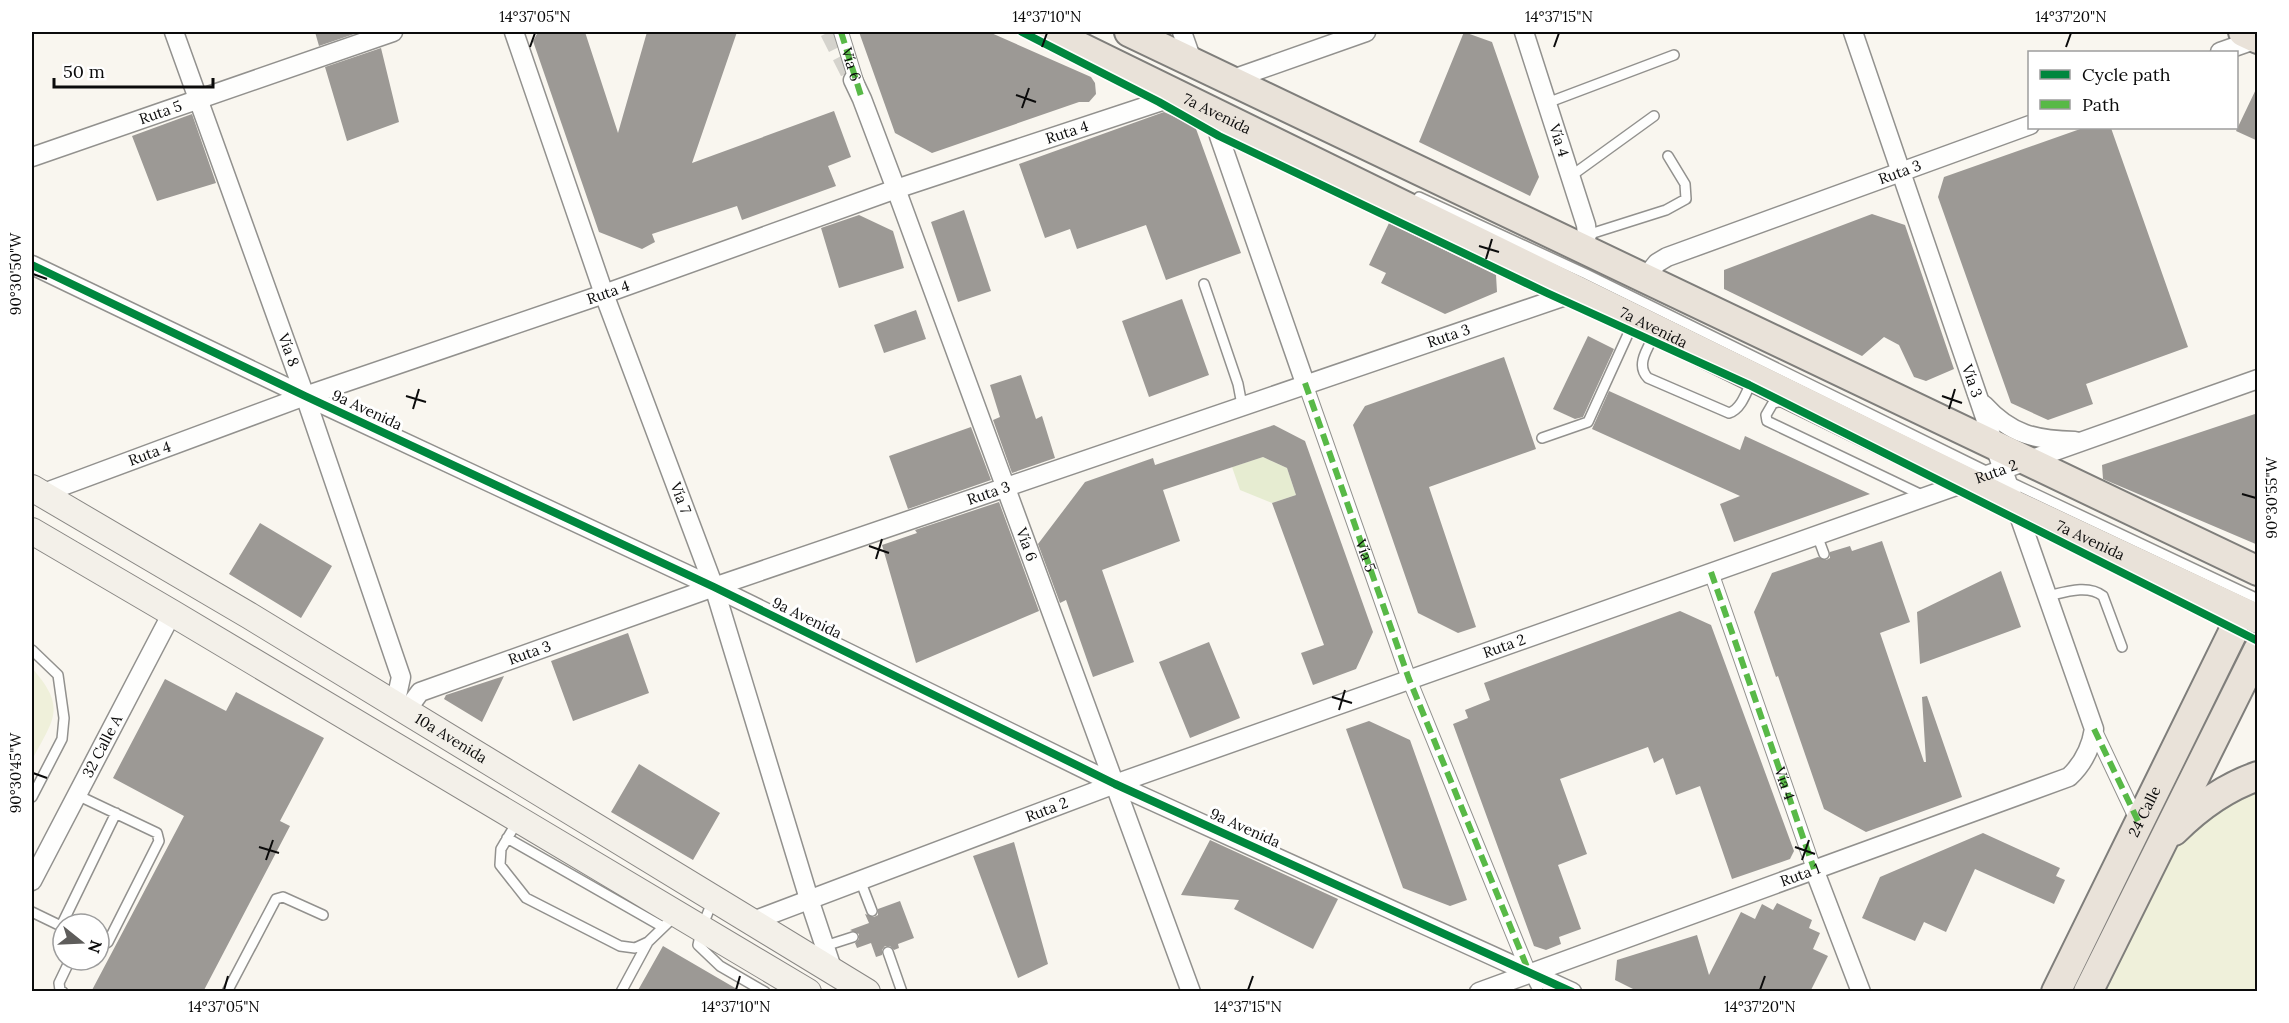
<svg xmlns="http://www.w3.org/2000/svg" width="2289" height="1023" font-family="Lora,serif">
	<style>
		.green { fill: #e6ecd1 }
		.pitch { fill: #eff0da }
		.building { fill: #9c9995 }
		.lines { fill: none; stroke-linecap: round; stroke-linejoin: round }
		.minor-tunnel { stroke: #d5d3cd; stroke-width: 18; stroke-dasharray: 18 9; stroke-linecap: butt }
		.service-casing { stroke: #92918e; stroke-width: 12 }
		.pedestrian-casing { stroke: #92918e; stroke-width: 16 }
		.minor-casing { stroke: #92918e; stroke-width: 21 }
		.secondary-casing { stroke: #898784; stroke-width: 28 }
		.primary-casing { stroke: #7f7e7b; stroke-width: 32 }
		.service { stroke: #fefefd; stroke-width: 9 }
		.pedestrian { stroke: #fefefd; stroke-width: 14 }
		.minor { stroke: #fefefd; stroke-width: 18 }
		.secondary { stroke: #f3f0e9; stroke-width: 26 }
		.primary { stroke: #e9e2d9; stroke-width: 28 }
		.quiet { stroke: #58b947; stroke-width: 6; stroke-dasharray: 12 6; stroke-linecap: butt }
		.cycleway-casing { stroke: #fff; stroke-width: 11 }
		.cycleway { stroke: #00873e; stroke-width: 8 }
		.ticks { fill: none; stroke: #0b0b0b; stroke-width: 2 }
		.labels { text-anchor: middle; stroke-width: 6; stroke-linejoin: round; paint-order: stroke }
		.street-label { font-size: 15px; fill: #0b0b0b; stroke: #fff }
		.neatline { fill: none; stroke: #0b0b0b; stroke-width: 2 }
		.ticks-label { font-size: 15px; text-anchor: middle; fill: #0b0b0b }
	</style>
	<rect width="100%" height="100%" fill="#f9f6ef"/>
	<path class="green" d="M1263,457L1287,468L1296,495L1272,503L1240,490L1232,467Z"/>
	<path class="pitch" d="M32,668C67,708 54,718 32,760Z
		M2257,789V991L2098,992L2163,855L2205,816Z"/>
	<path class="building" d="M315,32H360L319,46Z
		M538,32H585L618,133L647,32H737L692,163L834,111L851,157L828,166L836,186L742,220L737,206L652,234L655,242L642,249L599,232L533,41Z
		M859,32H989L1091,77L1095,83L1096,94L1089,102H1079L932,153L895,133Z
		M1464,32L1492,42L1539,177L1530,196L1419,142Z
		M381,48L399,122L347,141L325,67Z
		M2258,85V141L2236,131Z
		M1164,112L1195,126L1241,253L1166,280L1146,225L1077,249L1070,229L1045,238L1019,164Z
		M192,114L216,183L157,201L132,136Z
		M2083,128H2111L2188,347L2086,384L2093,404L2048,420L2011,403L1938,197L1944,177Z
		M964,210L991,291L958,302L931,222Z
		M1872,214L1905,225L1954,369L1926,381L1914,377L1899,345L1884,337L1862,356L1724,289V270Z
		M859,215L893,231L904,268L839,288L821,228Z
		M1389,223L1496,275L1497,292L1445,314L1381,283L1386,273L1369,265Z
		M1182,299L1209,375L1149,397L1122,321Z
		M916,310L926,339L884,353L874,325Z
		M1588,336L1614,349L1583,417L1575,419L1553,409Z
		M1504,357L1536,449L1429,487L1476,627L1458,633L1418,613L1353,425L1365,406Z
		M1021,375L1036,419L1042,416L1055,458L1012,473L993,420L1000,417L990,385Z
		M1609,391L1740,450L1745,436L1870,494L1734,542L1720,504L1740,496L1592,429Z
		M2258,413V545L2103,479L2102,465Z
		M1274,425L1305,441L1373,632L1356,669L1313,685L1301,653L1324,645L1272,503L1296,495L1287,468L1263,457L1163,490L1180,541L1102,570L1134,662L1093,677L1066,600L1060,603L1038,544L1085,482L1153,458L1155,465Z
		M971,427L991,480L908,509L889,456Z
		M999,502L1039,611L916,663L882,545L917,533L915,530Z
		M260,523L332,566L301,618L229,574Z
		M1882,541L1910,622L1880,633L1924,762H1926L1922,697L1927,696L1962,797L1866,832L1824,809L1778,676L1776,677L1754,612L1772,573L1818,557L1826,560L1830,558V552L1850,546L1852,551Z
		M2001,571L2021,627L1920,664L1917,612Z
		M1680,611L1711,625L1794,851L1790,859L1732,879L1700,786L1676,795L1663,758L1654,763L1648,747L1560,779L1587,854L1558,865L1581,929L1559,937L1561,944L1546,950L1534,946L1453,724L1468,718L1465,710L1490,700L1484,683Z
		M628,633L649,693L573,721L551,661Z
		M1209,642L1240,718L1190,738L1159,662Z
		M504,676L482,722L444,699L446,695Z
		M165,679L226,711L236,692L324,738L280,821L290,826L203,992H91L184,816L113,778Z
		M1369,721L1410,740L1467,900L1450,906L1403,888L1346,729Z
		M639,764L720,813L693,860L611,812Z
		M1983,833L2060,868L2056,876L2065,880L2054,904L1975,869L1946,932L1924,922L1915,941L1862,918L1880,877Z
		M1210,840L1338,899L1313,949L1234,909L1239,900L1181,895Z
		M1014,842L1048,964L1018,978L973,856Z
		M900,901L914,938L898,944L899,948L894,950L890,946H885L882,950V955L876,957L871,943L857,948L855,943L859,939V934L850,930L869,923L865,914L874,917L878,915V909Z
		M1777,903L1812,920L1809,928L1820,933L1813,949L1828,956L1810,992H1639L1615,980L1617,960L1697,935L1709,975L1741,912L1755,919L1762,904L1773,910Z
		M663,946L742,992H637Z"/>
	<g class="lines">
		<path class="minor-tunnel" d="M829,32L853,80"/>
		<defs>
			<path id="service" d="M1547,103L1674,55
				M1571,176L1654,116
				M1419,197L1586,274L1990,473
				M1587,235L1666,210L1686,199L1685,184L1668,156
				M1204,284L1238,384L1242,405
				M1655,334C1648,348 1635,365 1648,378L1729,413C1742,409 1747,390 1753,378
				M1784,401L1773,403L1766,415L1767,421L1924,496
				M1542,438L1588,422L1634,321
				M2008,481L2258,599
				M1817,535L1824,554
				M2048,596C2065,592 2088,584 2103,596L2122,647
				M32,650L58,675L64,718L62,739L32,797
				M77,795L157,833L159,841L108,942L102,946L99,944
				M517,822L501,849L500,865L526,898L620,946L635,948L648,942L675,916
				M507,838L663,927
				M860,880L872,911
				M713,900L702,927L698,945L720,966L765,992
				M32,912L63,927
				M61,926L116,813
				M825,946L853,937
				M888,952L902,992
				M1530,975L1539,992
				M63,992L60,990L59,983L70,960
				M227,992L276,899L283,897L323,915
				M621,992L648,942"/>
			<g id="pedestrian">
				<path id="s1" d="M841,32L858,87"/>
				<path d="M1305,383L1409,679L1529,973"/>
				<path id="s2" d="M1711,572L1814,869"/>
				<path d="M2094,729L2138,822"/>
			</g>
			<g id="minor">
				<path id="s3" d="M174,32L305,396L401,677L395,705"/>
				<path id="s4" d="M514,32L604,294L714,587L809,899L833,971"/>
				<path d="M1182,32L1193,63"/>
				<path id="s5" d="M1524,32L1586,225L1587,235L1581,248"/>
				<path d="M2220,52L2257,39"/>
				<path id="s6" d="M853,80L862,99L896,189L1191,992"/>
				<path d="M1230,80L1366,32"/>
				<path d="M1216,112L1219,136L1305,383"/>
				<path id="s7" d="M32,157L393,32"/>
				<path d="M32,265L305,396L714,587L1115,784L1572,992"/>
				<path id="s8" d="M1644,279L1657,263L1667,257L2030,125"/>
				<path d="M1984,405C2011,435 2036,440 2075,441"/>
				<path id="s9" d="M41,494L305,396L604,294L896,189L1159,102L1175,92"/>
				<path id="s10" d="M406,711L420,692L714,587L1580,291"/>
				<path d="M1814,869L1861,992"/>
				<path id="s11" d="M32,881L172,613"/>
				<path id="s12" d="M753,921L1115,784L2258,379"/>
				<path id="s13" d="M1479,992L2069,777C2083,764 2091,748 2094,729L2003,470L1853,32"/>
			</g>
			<g id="secondary">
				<path id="s14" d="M32,488L250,616L867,992"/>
				<path d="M32,531L172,613L808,992"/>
			</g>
			<g id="primary">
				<path id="s15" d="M1050,32L2015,505L2258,619"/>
				<path d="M1129,32L2258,571"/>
				<path d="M2243,32L2258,39"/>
				<path d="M2174,831C2198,807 2226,787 2258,776"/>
				<path id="s16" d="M2056,992L2233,632"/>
				<path d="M2088,992L2258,650"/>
			</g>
		</defs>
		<use href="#service" class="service-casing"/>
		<use href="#pedestrian" class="pedestrian-casing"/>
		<use href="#minor" class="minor-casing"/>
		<use href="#secondary" class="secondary-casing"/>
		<use href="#primary" class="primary-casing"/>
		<use href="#service" class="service"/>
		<use href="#pedestrian" class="pedestrian"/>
		<use href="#minor" class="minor"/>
		<use href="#secondary" class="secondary"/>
		<use href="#primary" class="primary"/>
		<g class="quiet">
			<path d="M841,32L862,99"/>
			<path id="s17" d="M1305,383L1409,679L1529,972"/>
			<path d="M1711,572L1814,869"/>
			<path d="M2094,729L2139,823"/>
		</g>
		<defs>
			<path id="cycleway" d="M1022,32L1159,102L1219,136L1547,293L1749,385L2258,641
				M32,265L305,396L714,587L1115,784L1572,992"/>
		</defs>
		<use href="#cycleway" class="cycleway-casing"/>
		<use href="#cycleway" class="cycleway"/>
	</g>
	<path class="ticks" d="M530,47L535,33M1042,47L1047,33M1554,47L1559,33M2066,47L2071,33M1016,95L1036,102M1022,108L1029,88M1479,246L1499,252M1486,259L1492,239M33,274L47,279M406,396L426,402M1942,396L1962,403M413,409L419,389M1949,409L1955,389M2242,494L2256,498M869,546L889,553M876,559L882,539M1332,697L1352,703M1339,710L1345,690M33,773L47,778M259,847L279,853M1795,847L1815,854M266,860L273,840M1802,860L1809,840M224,990L228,976M736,990L740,976M1248,990L1253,976M1760,990L1765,976"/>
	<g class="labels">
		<g class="street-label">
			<text dy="5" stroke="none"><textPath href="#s1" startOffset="34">Vía 6</textPath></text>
			<text dy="5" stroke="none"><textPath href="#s7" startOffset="136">Ruta 5</textPath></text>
			<text dy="5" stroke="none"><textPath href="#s15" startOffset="186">7a Avenida</textPath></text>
			<text dy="5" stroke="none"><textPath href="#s9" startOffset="1088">Ruta 4</textPath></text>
			<text dy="5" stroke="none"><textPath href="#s5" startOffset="114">Vía 4</textPath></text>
			<text dy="5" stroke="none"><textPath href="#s8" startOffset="280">Ruta 3</textPath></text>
			<text dy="5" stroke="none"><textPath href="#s9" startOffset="602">Ruta 4</textPath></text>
			<text dy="5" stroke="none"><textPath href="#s15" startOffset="672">7a Avenida</textPath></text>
			<text dy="5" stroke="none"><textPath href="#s10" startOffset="1112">Ruta 3</textPath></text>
			<text dy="5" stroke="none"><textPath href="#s3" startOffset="338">Vía 8</textPath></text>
			<text transform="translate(1972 381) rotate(71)" y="5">Vía 3</text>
			<text transform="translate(367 410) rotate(25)" y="5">9a Avenida</text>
			<text dy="5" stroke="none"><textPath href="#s9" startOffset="116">Ruta 4</textPath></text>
			<text dy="5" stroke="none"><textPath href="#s12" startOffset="1322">Ruta 2</textPath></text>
			<text dy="5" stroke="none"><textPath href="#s10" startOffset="626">Ruta 3</textPath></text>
			<text dy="5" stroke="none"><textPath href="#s4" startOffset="495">Vía 7</textPath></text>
			<text dy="5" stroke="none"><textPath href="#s15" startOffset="1158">7a Avenida</textPath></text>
			<text dy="5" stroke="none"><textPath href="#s6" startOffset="496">Vía 6</textPath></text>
			<text dy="5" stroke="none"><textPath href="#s17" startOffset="183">Vía 5</textPath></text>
			<text transform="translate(807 618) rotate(26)" y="5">9a Avenida</text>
			<text dy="5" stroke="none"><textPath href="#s12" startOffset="800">Ruta 2</textPath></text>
			<text dy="5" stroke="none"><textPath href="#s10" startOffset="140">Ruta 3</textPath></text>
			<text dy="5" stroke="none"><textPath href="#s14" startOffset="488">10a Avenida</textPath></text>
			<text dy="5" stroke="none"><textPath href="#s11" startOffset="152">32 Calle A</textPath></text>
			<text dy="5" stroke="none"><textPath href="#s2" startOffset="224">Vía 4</textPath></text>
			<text dy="5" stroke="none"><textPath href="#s12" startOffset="314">Ruta 2</textPath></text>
			<text dy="5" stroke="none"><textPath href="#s16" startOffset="201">24 Calle</textPath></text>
			<text transform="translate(1245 828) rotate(24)" y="5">9a Avenida</text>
			<text dy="5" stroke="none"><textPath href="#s13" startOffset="342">Ruta 1</textPath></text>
		</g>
	</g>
	<rect width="2289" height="1023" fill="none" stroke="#ffffff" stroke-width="66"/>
	<rect x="2028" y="51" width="210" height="78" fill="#ffffff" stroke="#9d9d9d" stroke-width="1.5"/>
	<rect x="2040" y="70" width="30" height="9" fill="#00873e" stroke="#9d9d9d" stroke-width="1.5"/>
	<text x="2082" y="81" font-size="18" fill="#0b0b0b">Cycle path</text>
	<rect x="2040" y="100" width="30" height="9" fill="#58b947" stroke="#9d9d9d" stroke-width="1.5"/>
	<text x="2082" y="111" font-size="18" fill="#0b0b0b">Path</text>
	<g transform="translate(81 942) rotate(108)"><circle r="28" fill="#ffffff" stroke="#9d9d9d" stroke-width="1.5"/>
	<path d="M0-4.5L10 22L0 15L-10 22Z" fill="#5e5d5b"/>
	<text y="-9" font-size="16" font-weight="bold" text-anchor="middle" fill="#0b0b0b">N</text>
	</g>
	<path d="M54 78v9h159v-9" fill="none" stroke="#0b0b0b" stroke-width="3"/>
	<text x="63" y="78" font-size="18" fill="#0b0b0b" stroke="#ffffff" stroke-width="4.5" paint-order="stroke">50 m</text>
	<rect x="33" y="33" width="2223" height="957" class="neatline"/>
	<g class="ticks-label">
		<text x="535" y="22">14°37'05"N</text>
		<text x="1047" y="22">14°37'10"N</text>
		<text x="1559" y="22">14°37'15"N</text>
		<text x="2071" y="22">14°37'20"N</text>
		<text transform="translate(16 274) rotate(-90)" y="5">90°30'50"W</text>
		<text transform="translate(2272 498) rotate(-90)" y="5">90°30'55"W</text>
		<text transform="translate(16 773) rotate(-90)" y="5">90°30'45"W</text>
		<text x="224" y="1012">14°37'05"N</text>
		<text x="736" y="1012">14°37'10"N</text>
		<text x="1248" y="1012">14°37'15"N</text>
		<text x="1760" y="1012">14°37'20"N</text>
	</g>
</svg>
